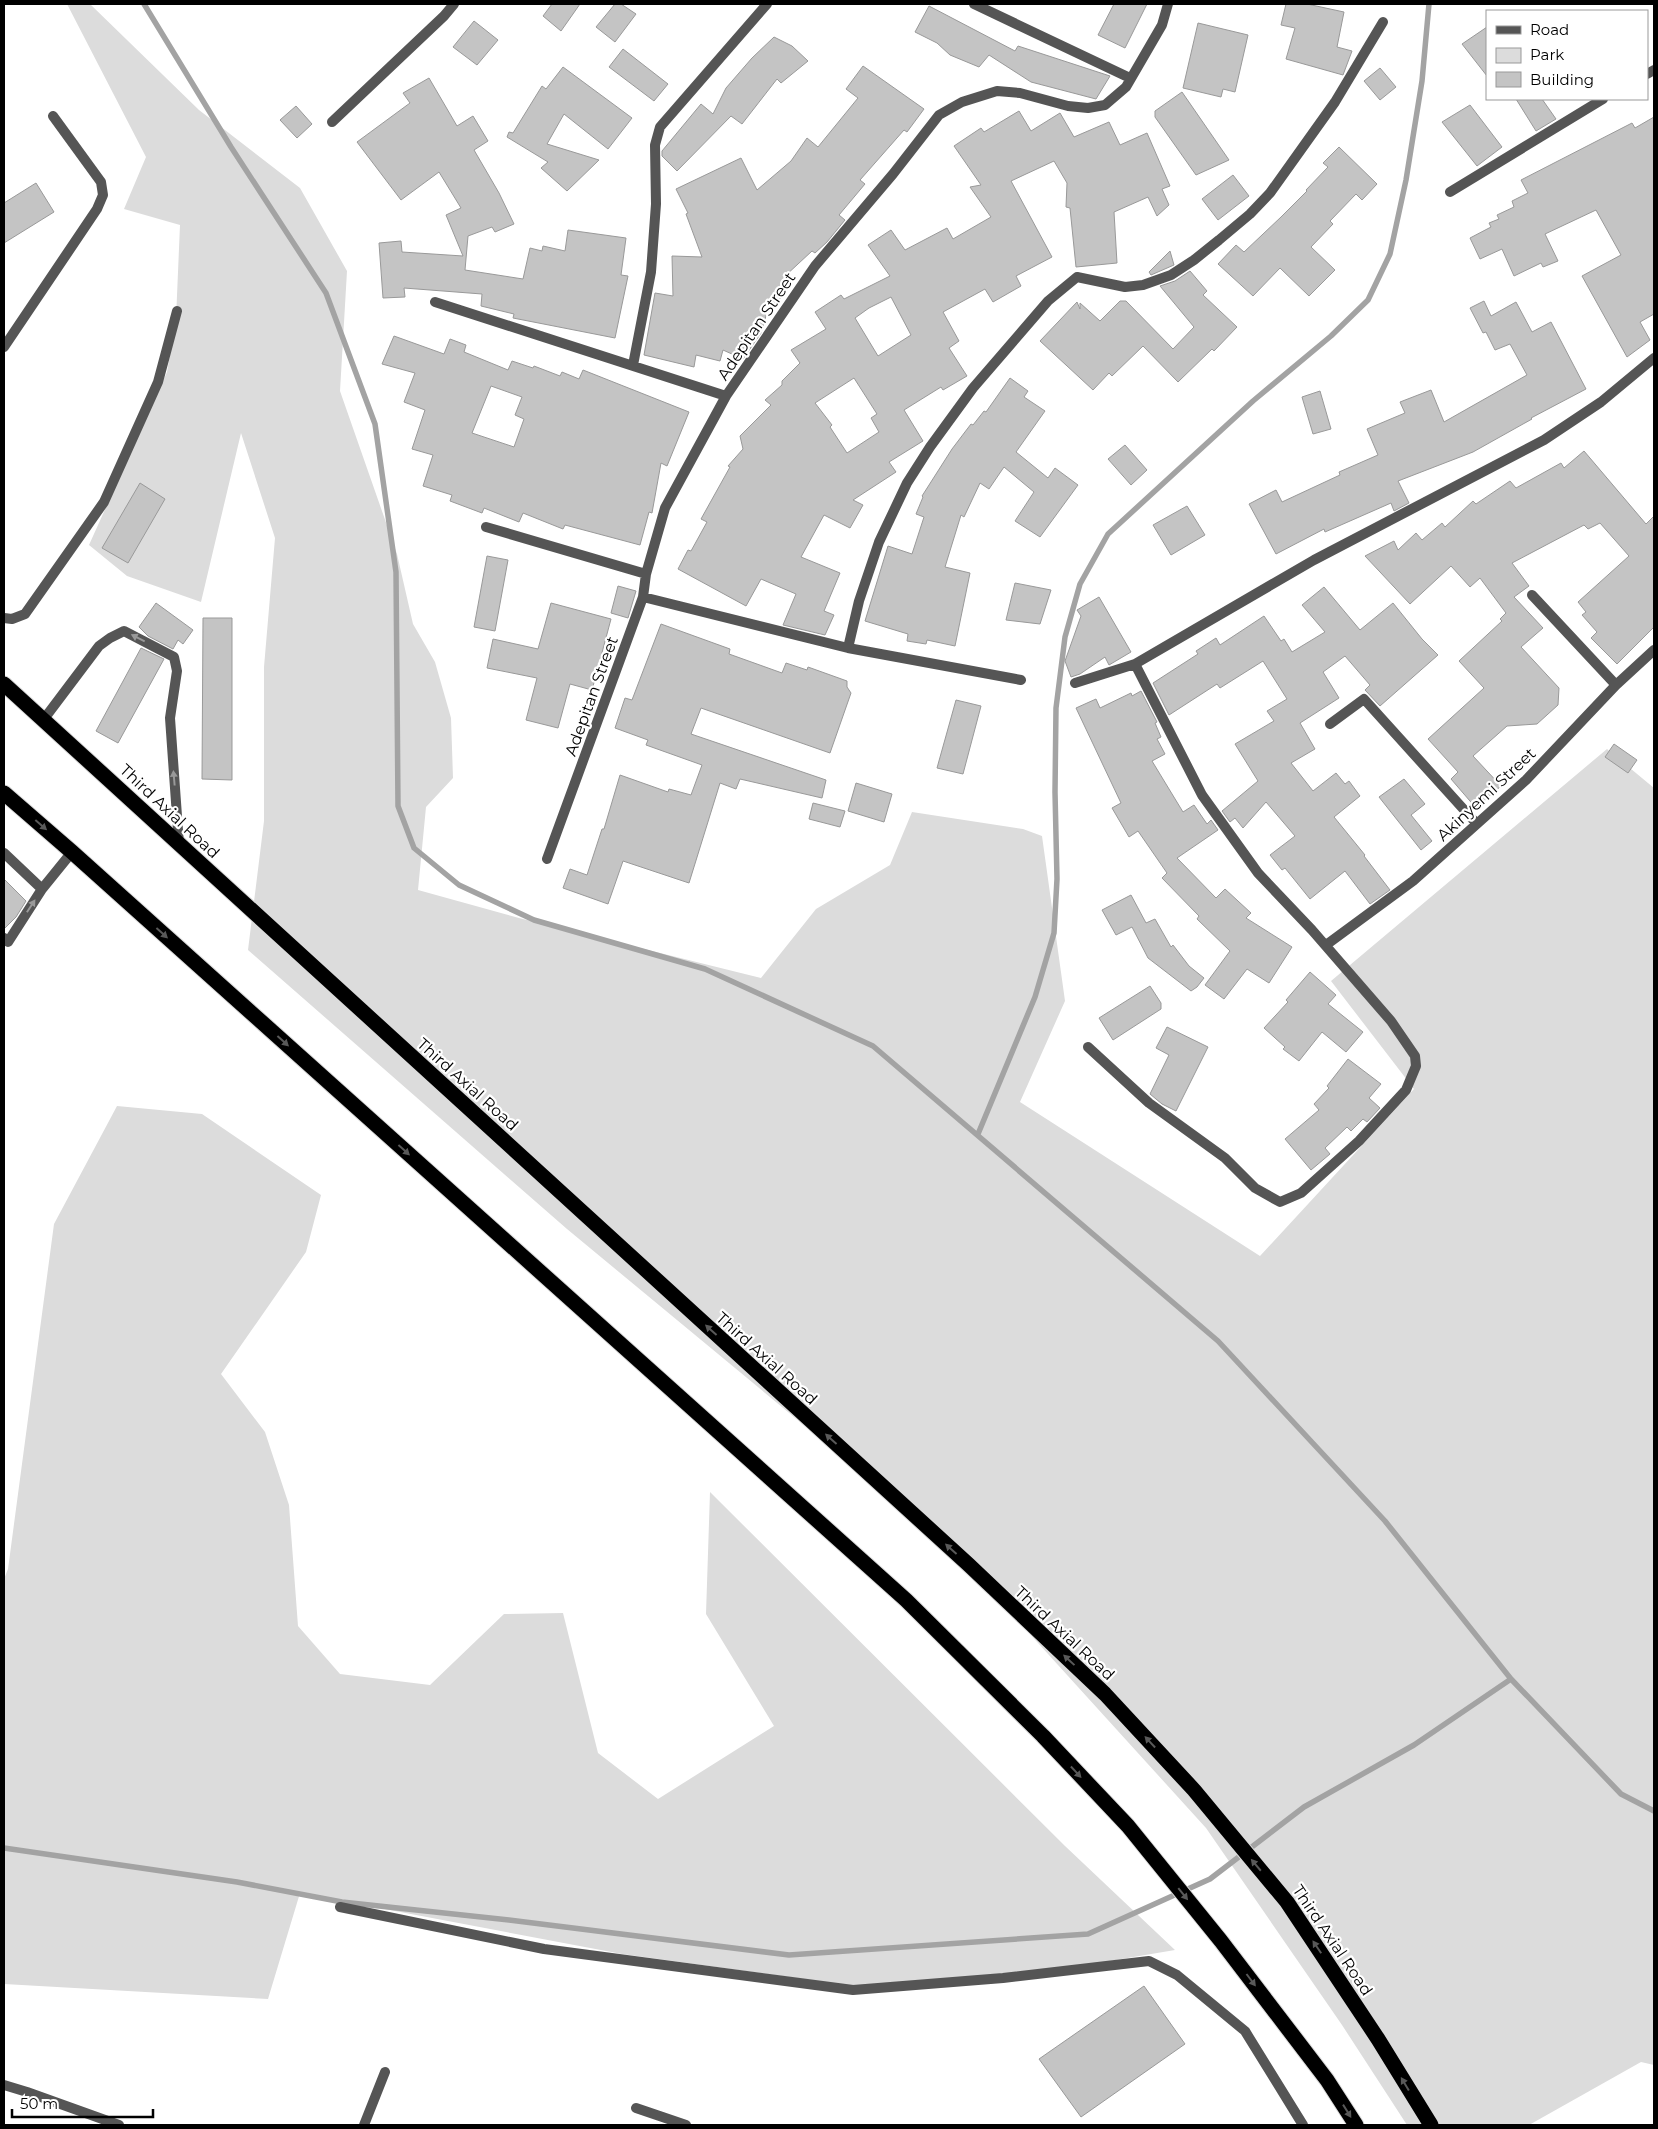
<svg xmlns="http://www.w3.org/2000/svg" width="1658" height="2129" font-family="Montserrat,sans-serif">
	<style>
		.green { fill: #dcdcdc }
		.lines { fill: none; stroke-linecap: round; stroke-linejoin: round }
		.stream { stroke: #a3a3a3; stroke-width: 5.5 }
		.building { fill: #c4c4c4; stroke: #999; fill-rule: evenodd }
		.highway-casing { stroke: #dbdbdb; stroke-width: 17 }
		.lane { stroke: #555; stroke-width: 10 }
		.street { stroke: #555; stroke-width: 10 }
		.highway { stroke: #000; stroke-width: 15 }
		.oneway { fill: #999 }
		.oneway2 { fill: #595959 }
		.labels { text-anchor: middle; stroke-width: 4.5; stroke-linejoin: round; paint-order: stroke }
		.street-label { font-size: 16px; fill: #000; stroke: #fff }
	</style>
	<rect width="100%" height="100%" fill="#fff"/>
	<path class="green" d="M67,4H90L199,110L300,188L347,271L340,391L397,554L413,624L435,662L451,718L453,778L426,807L418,890L519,918L761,978L816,909L890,865L912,812L1023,829L1042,836L1065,1001L1020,1102L1260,1256L1414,1089L1331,981L1607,749L1654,788V2065L1641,2062L1529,2125H1407L1342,2025L1206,1828L950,1546L567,1229L248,950L264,821V667L275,538L241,433L201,602L127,576L89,545L167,372L176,319L180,225L124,209L146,157Z
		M117,1106L202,1114L321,1195L306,1252L221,1374L265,1432L289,1505L298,1626L340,1674L430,1685L504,1614L563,1613L598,1753L658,1799L774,1726L706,1614L710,1492L1065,1846L1175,1950L1074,1967L861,1987L622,1954L300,1893L268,1999L4,1984V1579L8,1569L54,1224Z"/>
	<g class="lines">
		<path class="stream" d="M144,4L231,147L326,293L375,424L396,572L398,806L414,848L459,885L534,920L705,969L873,1046L1218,1341L1385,1521L1511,1679
			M978,1134L1035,997L1054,933L1057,879L1055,792L1056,708L1065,637L1080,584L1108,534L1253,401L1331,336L1368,300L1390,254L1406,180L1422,81L1429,4
			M4,1848L237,1882L342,1902L509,1920L789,1955L1088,1934L1210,1879L1304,1807L1414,1745L1511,1679L1621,1794L1654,1811"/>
	</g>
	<path class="building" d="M552,4H580L561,31L543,16Z
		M615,4H621L636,14L615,42L596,27Z
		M1114,4H1147L1125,48L1098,35Z
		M1286,4H1307L1344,12L1337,47L1352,51L1343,75L1286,59L1295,28L1281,25Z
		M929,6L1015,51L1018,46L1110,76L1096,99L1031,82L989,55L979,67L950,55L937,43L915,32Z
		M474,21L498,40L477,65L453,47Z
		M1198,23L1248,35L1235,92L1223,89L1221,97L1183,88Z
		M1487,27V76L1462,44Z
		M774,37L792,46L808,61L781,83L777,79L742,124L731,116L677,171L662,156V151L701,104L713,114L726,88L752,58Z
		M623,49L668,84L654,101L609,67Z
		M863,66L924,109L907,132L904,130L860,180L865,184L839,215L845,220L827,242L815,253L812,251L784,277L791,281L776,305L770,302L761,333L743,359L723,350L720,361L696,355L694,367L644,355L655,293L673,296L672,256L702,257L686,214L688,213L676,189L741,158L757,190L791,161L807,138L818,147L858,98L846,89Z
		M563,67L632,118L608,149L564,114L547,144L599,160L567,191L541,168L548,162L507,137L509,132L513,133L542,86L546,89Z
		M1380,68L1396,87L1380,100L1364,81Z
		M429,78L457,126L473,116L488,141L474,150L499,193L514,224L495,232L492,227L468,236L465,270L523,279L530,248L542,251L543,246L565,251L568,230L626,238L621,275L628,276L615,338L513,318L514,314L481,306L482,294L404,288L405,297L383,298L379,243L401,241L402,252L463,256L446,215L461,208L439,172L401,200L357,142L410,103L403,93Z
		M1182,92L1229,160L1196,175L1155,117V111Z
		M1516,99H1542L1556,119L1536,131Z
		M1470,105L1502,147L1477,166L1442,122Z
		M296,106L312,124L297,138L280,120Z
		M1019,111L1031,131L1060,113L1074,137L1109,122L1120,145L1147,133L1170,186L1162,189L1169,205L1157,216L1148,197L1114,212L1117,263L1076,267L1070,208L1066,207L1067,183L1054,161L1011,181L1052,257L1016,276L1021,286L993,302L985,289L943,312L959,341L949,348L967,376L943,390L941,387L904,410L923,441L889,462L896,472L853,500L863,505L850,528L824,515L801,557L840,573L824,611L834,615L825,635L783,625L796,594L761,579L746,606L678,569L688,550L691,551L707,522L701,519L730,467L728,466L743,449L740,436L771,405L765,400L782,385V381L800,363L791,350L826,329L815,312L841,295L844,299L890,276L868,245L891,230L905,250L947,228L953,239L991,217L970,187L981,185L954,146L981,128L984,132ZM891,297L911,335L878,356L855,318L869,308ZM854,378L877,414L871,418L879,432L847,453L830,427L832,425L815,403Z
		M1654,117V314L1640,322L1650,340L1627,357L1582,276L1621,255L1596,210L1545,234L1558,261L1543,267L1541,263L1514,276L1502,249L1480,259L1470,238L1491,227L1489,223L1499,219L1497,215L1514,207L1512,201L1528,193L1521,180L1632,123L1635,128Z
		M1339,147L1377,184L1362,200L1356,194L1330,221L1333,224L1311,247L1335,270L1309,296L1280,268L1253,296L1218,264L1236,245L1244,252L1281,217L1307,191L1306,190L1328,167L1323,163Z
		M1233,175L1249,196L1218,220L1202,199Z
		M36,183L54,212L4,243V203Z
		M1170,251L1174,265L1151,275L1149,272Z
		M1190,271L1207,291L1203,295L1237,327L1214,351L1212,349L1178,382L1143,346L1112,376L1109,373L1093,390L1040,341L1077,302L1080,309V303L1100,321L1120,301H1126L1173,349L1194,327L1160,286L1175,281Z
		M1484,301L1491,316L1516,302L1532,332L1551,322L1586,389L1531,418L1532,419L1473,452L1398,481L1409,503L1394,511L1391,503L1325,532L1324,529L1276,554L1249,504L1276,490L1282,502L1340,475L1339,472L1378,455L1367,429L1405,413L1400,402L1431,390L1444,422L1527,375L1510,344L1495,350L1486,332L1483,333L1470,308Z
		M394,336L444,354L450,339L466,345L464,352L508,370L512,361L533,368L534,366L560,376L562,372L579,379L583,370L689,412L667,466L661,463L652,513L649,512L640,545L565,525L563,529L523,513L519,522L484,508L482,513L450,501L452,495L423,486L433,455L412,449L425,410L404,402L415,373L382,364ZM491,386L522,397L515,415L524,419L514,447L472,433Z
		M1010,378L1028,391L1024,397L1045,411L1016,452L1048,478L1055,468L1078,485L1040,537L1015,521L1034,492L1004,467L989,489L980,483L964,517L961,515L945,567L970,573L955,646L927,640L926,644L907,641L908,634L865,621L888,546L912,554L924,517L916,514L923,497L922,496L952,449L971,424L973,425L984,411L986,412Z
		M1320,391L1331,429L1313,434L1302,397Z
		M1125,445L1147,470L1131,485L1108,459Z
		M1584,451L1646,524L1654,516V627L1617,664L1591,638L1597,632L1582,615L1586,612L1578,602L1629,556L1600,523L1588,529L1584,525L1512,563L1529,586L1514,597L1543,628L1521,647L1559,688L1558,705L1537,724L1507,726L1473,756L1501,786L1476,808L1451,779L1458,772L1428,739L1484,688L1459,661L1502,621L1500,619L1506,613L1480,578L1470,587L1451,566L1410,604L1365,556L1394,541L1398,550L1416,533L1422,540L1442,523L1445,527L1473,501L1476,504L1510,481L1516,488L1561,463L1564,468Z
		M140,483L165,499L128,563L102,548Z
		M1187,506L1205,535L1171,555L1153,525Z
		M487,556L508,560L495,631L474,627Z
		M1015,583L1051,590L1040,624L1006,620Z
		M618,586L636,591L628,618L611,613Z
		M1324,587L1360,630L1393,603L1422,639L1438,655L1380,706L1365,690L1370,685L1345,656L1323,672L1339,698L1300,723L1315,749L1291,763L1313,791L1336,773L1345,784L1349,781L1360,796L1334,817L1365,855L1364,856L1390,890L1370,904L1345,871L1310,899L1285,868L1282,870L1270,855L1295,836L1266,802L1243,828L1235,818L1230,822L1222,811L1258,781L1235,744L1274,721L1267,711L1287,699L1263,661L1220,688L1217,684L1169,715L1153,683L1198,654L1196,651L1216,638L1220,645L1264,616L1281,641L1284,639L1292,652L1325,632L1302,605Z
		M1099,597L1131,652L1109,665L1105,657L1080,674L1071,677L1065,661L1081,616L1077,610Z
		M156,603L193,630L183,644L178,640L173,649L148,636L139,627Z
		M551,603L611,619L592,690L570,684L558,728L526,720L537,678L487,668L493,639L538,649Z
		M203,618H232V780L202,779Z
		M661,624L730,649L729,654L782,673L786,663L807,670L808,667L847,681V687L851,693L830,753L701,708L691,734L826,780L822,798L740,779L736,789L720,783L689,883L623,861L608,904L563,888L570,869L587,875L602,829H604L620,775L668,792L669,789L691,795L702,765L646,745L648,740L615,728L625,698L632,700Z
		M141,648L164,659L118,743L96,731Z
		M1141,691L1157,722L1155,723L1161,737L1157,739L1165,754L1152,761L1183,812L1194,805L1207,824L1211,820L1218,830L1177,858L1216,898L1225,889L1251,913L1246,918L1292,947L1269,983L1247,969L1224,999L1205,985L1230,951L1197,919L1199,916L1162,878L1167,873L1138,831L1129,837L1112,808L1121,803L1076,708L1096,699L1100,708L1131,693L1132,696Z
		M956,700L981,706L963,774L937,768Z
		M1614,744L1637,760L1628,773L1605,757Z
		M1404,779L1425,804L1411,815L1432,841L1421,850L1379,797Z
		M856,783L892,794L884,822L848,811Z
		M813,803L845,811L840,827L809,819Z
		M4,879L26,901L16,917L4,929Z
		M1131,895L1146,923L1155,919L1171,947L1173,945L1189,966L1204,978L1197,987L1191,991L1148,958L1132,927L1116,935L1102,910Z
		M1310,972L1336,995L1328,1004L1363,1032L1346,1052L1322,1032L1299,1061L1283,1049L1285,1047L1264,1028L1288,1002L1286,1000Z
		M1150,986L1161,1003V1009L1113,1040L1099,1018Z
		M1167,1027L1208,1047L1176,1111L1162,1104L1150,1094L1169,1055L1156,1048Z
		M1348,1059L1381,1084L1369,1098L1380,1108L1367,1122L1363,1119L1351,1131L1347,1127L1325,1148L1330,1154L1311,1170L1285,1139L1319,1110L1314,1104L1329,1088L1327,1086Z
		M1144,1986L1185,2044L1081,2117L1039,2059Z"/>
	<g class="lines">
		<defs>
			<path id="highway" d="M4,684L969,1565L1105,1694L1194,1790L1287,1902L1378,2039L1431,2125
				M4,793L72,852L906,1600L1043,1736L1128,1826L1221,1941L1327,2080L1356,2125"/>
		</defs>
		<use href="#highway" class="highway-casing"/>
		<path class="lane" d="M4,347L97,209L103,195L101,182L53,116
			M4,618L12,619L25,614L104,502L158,382L177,311
			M44,719L99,646L110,638L124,631L174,657L177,671L170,718L179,844
			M4,853L42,889
			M4,938L8,942L42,889L72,852
			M364,2125L385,2072"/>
		<path class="street" d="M974,4L1130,78
			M1647,74L1654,70
			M332,122L444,16L454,4
			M1450,192L1603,99
			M435,302L726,396
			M633,365L651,272L656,204L655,145L660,127L767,4
			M486,527L646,574
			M1532,595L1616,685
			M643,597L848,648L1021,680
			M848,648L859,601L879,542L907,483L930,447L973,388L1048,301L1077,277L1125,287L1143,285L1171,275L1194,260L1219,240L1250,214L1270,193L1335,102L1383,22
			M1075,683L1135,664L1314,560L1544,440L1601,402L1654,358
			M1330,724L1364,699L1476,823
			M547,859L643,597L646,574L665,508L726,396L815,266L893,174L939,115L962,102L997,91L1020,93L1068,106L1088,108L1105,105L1126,87L1162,25L1168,4
			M1326,945L1413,881L1526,780L1616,685L1654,650
			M1088,1047L1149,1103L1225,1158L1255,1188L1280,1202L1301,1193L1359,1141L1406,1090L1416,1066L1415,1056L1391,1021L1312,930L1258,873L1202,795L1135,664
			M340,1907L544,1949L853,1990L1003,1978L1149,1961L1177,1975L1245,2031L1303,2125
			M4,2085L27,2092L119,2125
			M636,2108L686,2125"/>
		<use href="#highway" class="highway"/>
	</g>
	<defs><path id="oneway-solid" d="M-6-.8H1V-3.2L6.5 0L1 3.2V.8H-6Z" transform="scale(1.25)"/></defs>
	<g class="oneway">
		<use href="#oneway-solid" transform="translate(138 638) rotate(-153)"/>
		<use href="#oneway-solid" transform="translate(174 778) rotate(-95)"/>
		<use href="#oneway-solid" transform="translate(31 906) rotate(-57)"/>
	</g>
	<g class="oneway2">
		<use href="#oneway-solid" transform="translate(41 825) rotate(41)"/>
		<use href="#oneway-solid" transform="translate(162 933) rotate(42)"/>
		<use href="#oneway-solid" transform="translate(283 1041) rotate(42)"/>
		<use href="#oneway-solid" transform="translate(404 1150) rotate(42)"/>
		<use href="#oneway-solid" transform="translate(711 1330) rotate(-138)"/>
		<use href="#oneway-solid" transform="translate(831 1439) rotate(-138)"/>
		<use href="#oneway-solid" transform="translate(951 1549) rotate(-138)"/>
		<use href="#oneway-solid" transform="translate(1069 1660) rotate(-137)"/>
		<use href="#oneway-solid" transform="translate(1150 1742) rotate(-133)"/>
		<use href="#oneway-solid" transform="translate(1076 1772) rotate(47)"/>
		<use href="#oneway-solid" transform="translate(1256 1865) rotate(-130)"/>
		<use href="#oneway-solid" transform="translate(1183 1894) rotate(51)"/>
		<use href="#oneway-solid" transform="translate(1317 1947) rotate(-124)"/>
		<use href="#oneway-solid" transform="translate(1251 1980) rotate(53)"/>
		<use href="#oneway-solid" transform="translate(1405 2084) rotate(-121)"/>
		<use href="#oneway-solid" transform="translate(1347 2111) rotate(58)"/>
	</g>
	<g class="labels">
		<g class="street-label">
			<text transform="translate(756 326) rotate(-56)" y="6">Adepitan Street</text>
			<text transform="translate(591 696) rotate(-70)" y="6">Adepitan Street</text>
			<text transform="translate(1486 794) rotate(-43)" y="6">Akinyemi Street</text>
			<text transform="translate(170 811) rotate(43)" y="6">Third Axial Road</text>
			<text transform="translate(468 1084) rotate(42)" y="6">Third Axial Road</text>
			<text transform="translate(767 1358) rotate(42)" y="6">Third Axial Road</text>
			<text transform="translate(1065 1633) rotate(43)" y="6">Third Axial Road</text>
			<text transform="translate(1333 1940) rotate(56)" y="6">Third Axial Road</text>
		</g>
	</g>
	<rect width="1658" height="2129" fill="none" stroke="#000000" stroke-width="10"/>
	<rect x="1486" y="10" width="162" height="90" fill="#ffffff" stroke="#999999"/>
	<rect x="1496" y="26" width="25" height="8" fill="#555555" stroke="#999999"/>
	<text x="1530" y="35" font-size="15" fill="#000000">Road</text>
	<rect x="1496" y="48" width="25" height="15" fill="#dcdcdc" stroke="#999999"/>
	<text x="1530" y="60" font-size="15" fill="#000000">Park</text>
	<rect x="1496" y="72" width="25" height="15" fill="#c4c4c4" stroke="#999999"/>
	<text x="1530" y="85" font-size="15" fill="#000000">Building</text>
	<path d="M12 2109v8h141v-8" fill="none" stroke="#000000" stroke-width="2.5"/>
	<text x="20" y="2109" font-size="15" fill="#000000" stroke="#ffffff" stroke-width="4" paint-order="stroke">50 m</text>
</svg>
